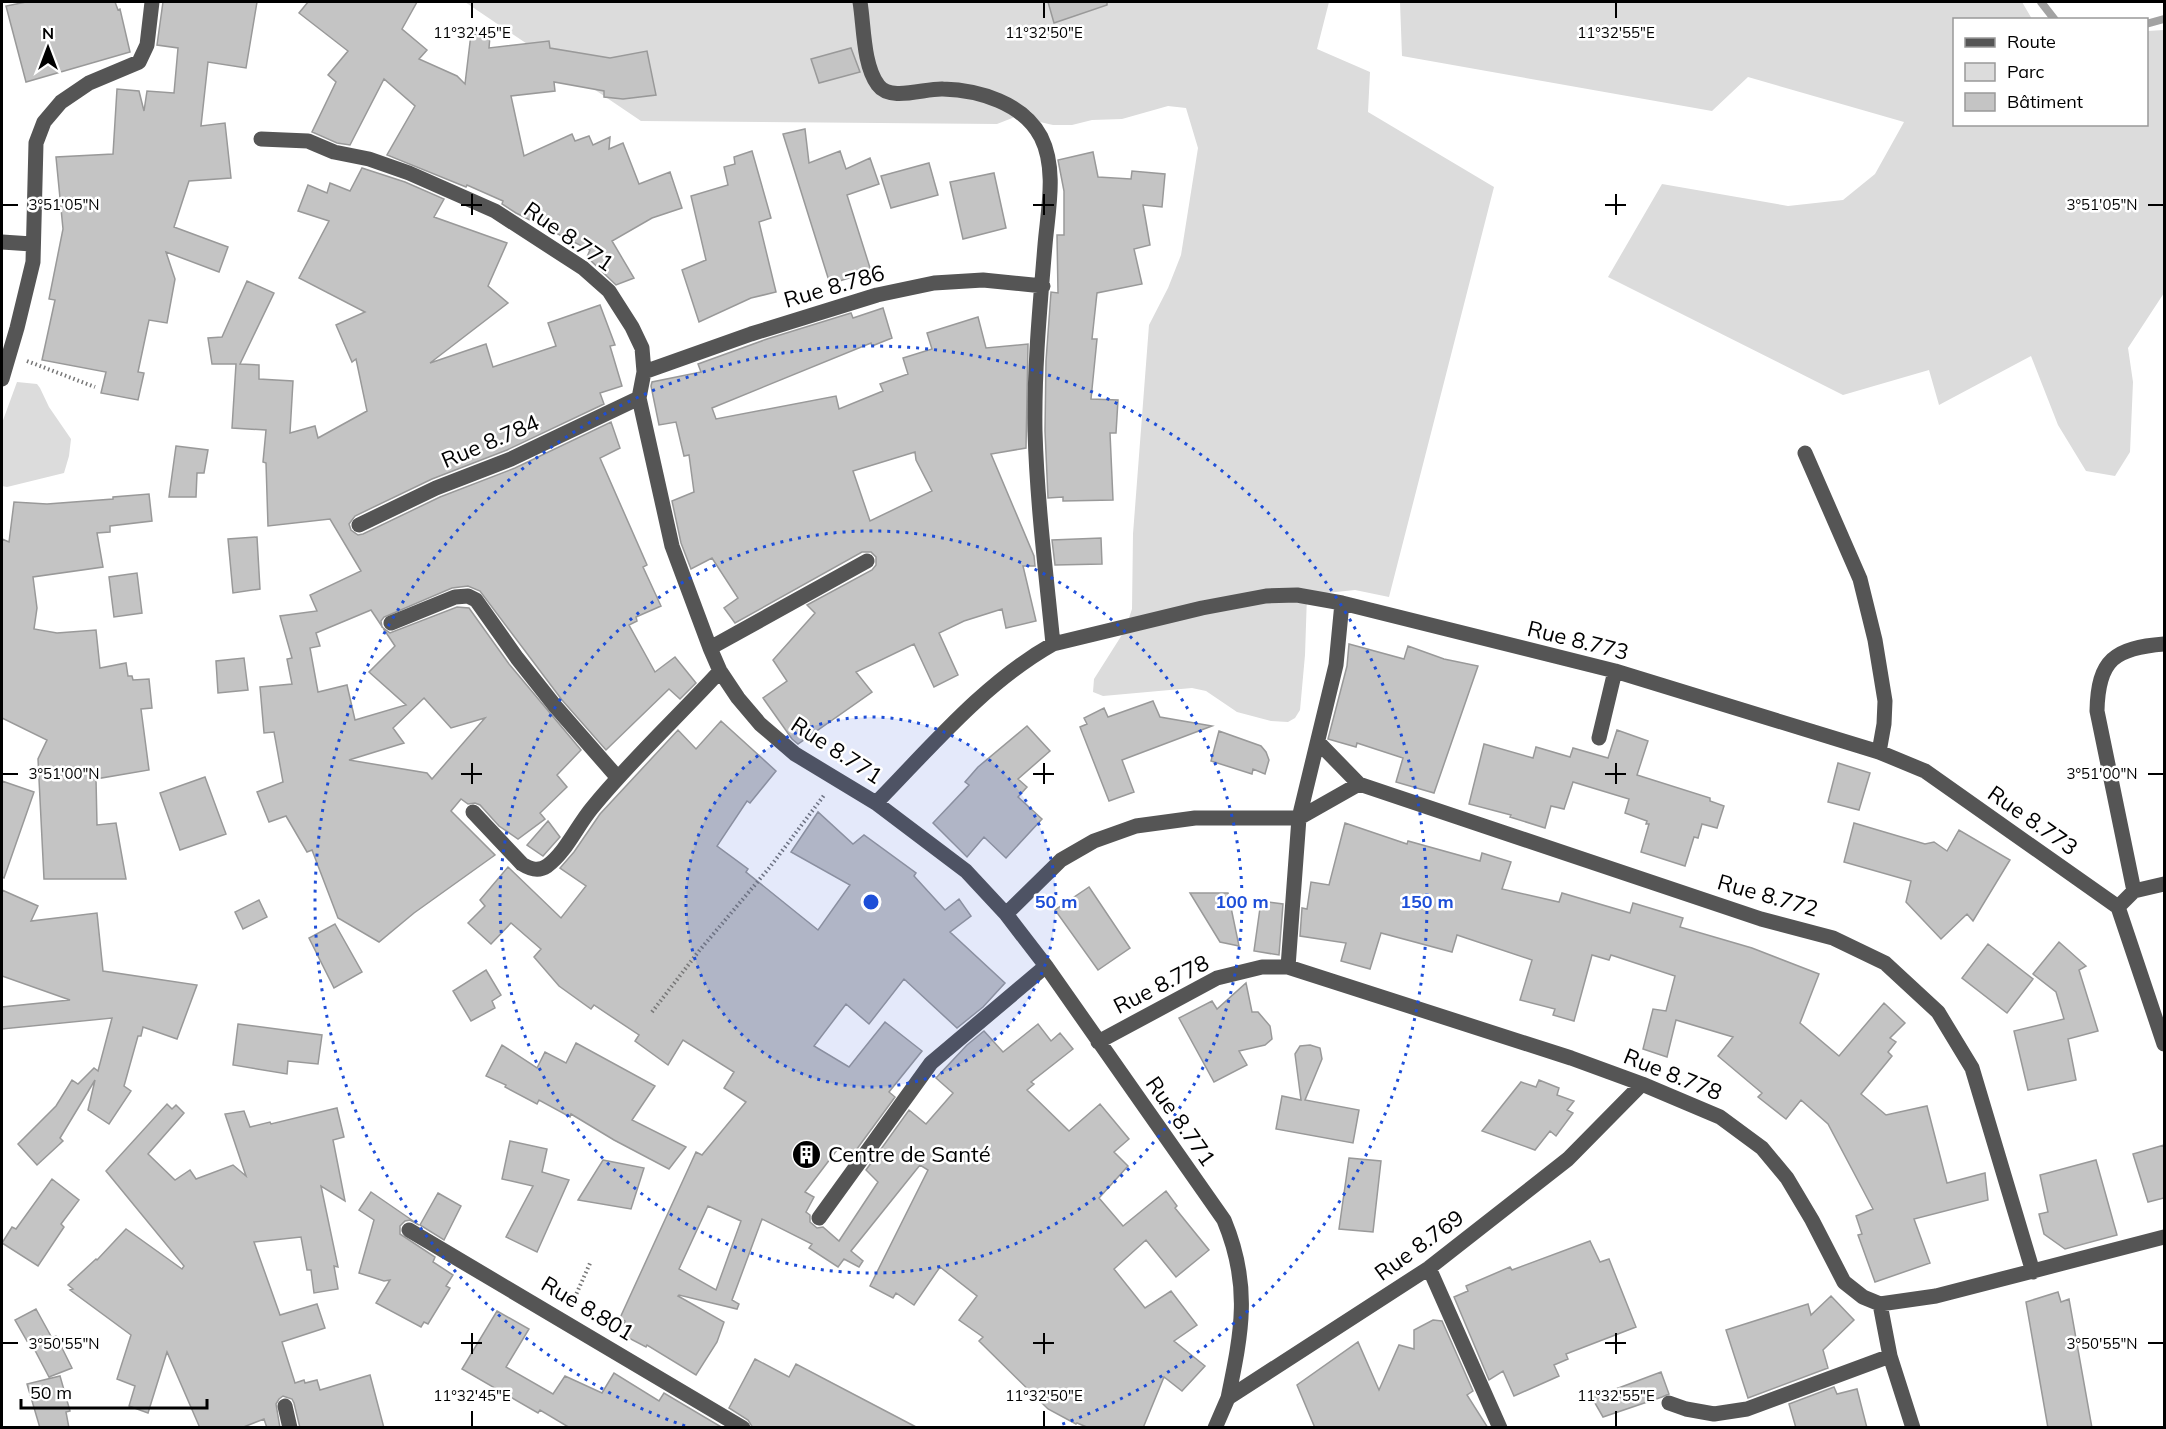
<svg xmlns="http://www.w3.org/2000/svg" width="2166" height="1429" font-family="Mulish,sans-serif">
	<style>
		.green { fill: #dcdcdc }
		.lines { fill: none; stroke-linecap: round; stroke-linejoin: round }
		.stream { stroke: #a3a3a3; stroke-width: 8 }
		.building { fill: #c4c4c4; stroke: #999; stroke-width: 1.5; fill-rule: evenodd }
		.path { stroke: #777; stroke-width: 4; stroke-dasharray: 1.5 3; stroke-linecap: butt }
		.minor { stroke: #555; stroke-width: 15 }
		.ticks { fill: none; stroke: #000; stroke-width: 2 }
		.ring { fill: none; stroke: #1d4ed8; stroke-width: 3; stroke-dasharray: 3 6 }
		.labels { text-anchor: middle; stroke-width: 5; stroke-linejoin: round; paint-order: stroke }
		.street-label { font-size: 22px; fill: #000; stroke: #fff }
		.poi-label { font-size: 22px; fill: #000; stroke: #fff; text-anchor: start }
		.ticks-label { font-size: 15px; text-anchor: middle; fill: #000; stroke: #fff; stroke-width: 5; stroke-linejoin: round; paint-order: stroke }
		.centre { fill: #1d4ed8; stroke: #fff; stroke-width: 3 }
		.ring-label { font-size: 18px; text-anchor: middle; font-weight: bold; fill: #1d4ed8; stroke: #fff; stroke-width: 5; stroke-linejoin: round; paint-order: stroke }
	</style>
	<rect width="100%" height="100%" fill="#fff"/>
	<path class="green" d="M465,2H1329L1317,49L1370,72L1368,112L1494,187L1389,597L1355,590L1307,595L1305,655L1300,710L1295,718L1288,722L1271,721L1237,712L1206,691L1192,688L1103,696L1093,692L1094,679L1125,630L1132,609L1133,534L1149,325L1168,288L1181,255L1198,148L1186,108L1168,106L1122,119L1092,120L1072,125H1053L1040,122L1030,111L997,124L641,121Z
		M1400,2H2022L2032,19L1954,20V124H2146L2147,31L2164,30V293L2128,348L2133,382L2130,452L2115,476L2086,471L2058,425L2031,356L1939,405L1929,370L1843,395L1608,277L1662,184L1788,206L1843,200L1875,174L1904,122L1748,77L1712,111L1402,56Z
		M17,382L37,384L40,388L49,407L71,439L69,456L64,473L7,487L2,486V423Z"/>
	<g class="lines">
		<path class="stream" d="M2041,2L2055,20
			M2146,24L2164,19"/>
	</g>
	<path class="building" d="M26,2H115L118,10L120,9L130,52L26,82L6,6Z
		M163,2H257L246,68L208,62L201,126L225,123L231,178L189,181L174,227L228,247L219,272L166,252L175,279L167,323L149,320L138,372L144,373L138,400L101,393L106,372L42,360L55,300L49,299L63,229L56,157L113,154L117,89L139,91L144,111L147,91L174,93L178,48L157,45Z
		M308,2H417L402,29L427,50L419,59L457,76L465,84L471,34L490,36L489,48L549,41L550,48L610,58L647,51L656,95L623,99L604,97V91L554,82L555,91L511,96L524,156L572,134L575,141L589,136L593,145L610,137L609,149L623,143L639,184L670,172L682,208L652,218L612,241L634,278L616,285L587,257L590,250L516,213L502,204L503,201L467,185L466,187L387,155L415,106L384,79L350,145L337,143L312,132L336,82L328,75L348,51L299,13Z
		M1048,2H1107V5L1054,23Z
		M851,48L860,72L819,83L811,59Z
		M805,129L809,163L840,151L846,169L870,158L879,184L847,195L871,271L830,284L783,134Z
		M752,151L771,218L759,222L776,292L751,298L699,322L682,270L706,260L691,196L728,185L724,167L735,164L734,157Z
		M1093,152L1098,177L1131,179L1132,171L1165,174L1162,207L1143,205L1150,245L1134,249L1142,284L1097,293L1092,339H1097L1091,399L1118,400L1116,433H1110L1113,500L1063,501V497L1048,498L1045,431L1046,361L1051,292L1058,293L1057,235H1064V191L1058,160Z
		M929,163L938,195L891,208L881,176Z
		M362,168L405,182L444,199L434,217L507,243L488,286L508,303L430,363L486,344L493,367L556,346L548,323L600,305L615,345L610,346L622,386L600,393L604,404L507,450L432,479L355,516L349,524L351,530L358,535L363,534L440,497L515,468L611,422L620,448L600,458L647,565L643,567L661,606L636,617L637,621L629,625L655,672L675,657L696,683L680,699L669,689L606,750L562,700L480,591L468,586L452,588L384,617L381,621L382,627L390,633L457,607L469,608L509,664L581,750L557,775L567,787L540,813L545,819L518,839L499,826L480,805L475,803L468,804L461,799L451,811L495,855L414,913L379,942L338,918L312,850L307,852L286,816L269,822L257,792L283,782L274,732L264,733L260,687L292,684L287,659L292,658L280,616L317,611L310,595L361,571L330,519L268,526L266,463L263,462L266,430L232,428L236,364H212L208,338L222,337L247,281L274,293L240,364L259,365V379L293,381L290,433L315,426L318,438L367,411L356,359L352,362L336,325L365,312L299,278L329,221L298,211L308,185L327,193L330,183L350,191ZM371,610L395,646L369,672L406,705L355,720L347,685L318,692L310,648L320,646L316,633ZM424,698L451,728L485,718L432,779L427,773L349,760L404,743L393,728Z
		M994,173L1006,228L963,239L950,182Z
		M883,308L892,338L872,346L871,343L712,408L716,419L836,396L839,409L883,391L880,384L908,374L903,358L932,349L927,333L978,317L986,348L1028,344L1026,448L991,454L1034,556L1035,566H1023L1036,621L1006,628L1002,609L964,621L939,633L958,675L934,687L914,644L856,672L872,692L798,744L792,739L763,698L787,681L773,660L815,613L807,605L872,570L876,565V557L871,552H862L735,623L724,608L738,598L712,558L691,569L681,543L672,501L694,492L689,455L684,456L676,422L659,425L651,386L652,382L701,372L698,364L767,339L851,313L853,318ZM915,452L916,460L932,491L870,521L853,471Z
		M176,446L208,450L204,473H197L196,497H169Z
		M149,494L152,521L110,526V532L97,533L103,567L33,577L37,608L34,629L57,633L96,630L100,668L126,663L128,676H132L133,680L149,679L152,708L141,709L149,770L96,779L97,825L116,823L126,879H44L38,759L47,740L2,718V539L9,542L14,502L47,504L113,499V497Z
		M257,537L260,589L233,593L228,539Z
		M1101,538L1102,564L1055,565L1052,540Z
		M137,573L142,613L114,617L109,577Z
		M1349,644L1404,659L1408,646L1444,659L1478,666L1434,793L1396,782L1403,758L1357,743L1356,747L1328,739L1347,666Z
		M244,658L248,690L218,693L216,661Z
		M1153,701L1160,717L1212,726L1122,760L1134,792L1109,801L1080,727L1087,724L1084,718L1104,708L1108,717Z
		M721,721L776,771L750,803L747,801L717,846L748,869L746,872L818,930L850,885L791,852L818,812L853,844L864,835L916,873L914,876L945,910L959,899L971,916L950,932L1005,983L983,1007L957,1028L904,979L869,1024L846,1004L814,1046L849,1067L885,1022L922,1051L889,1092L895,1097L851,1157L840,1146L805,1192L814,1197L806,1212L810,1215V1222L817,1228L823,1227L839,1241L878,1182L866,1170L909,1110L926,1124L953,1093L936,1078L967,1045L984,1031L1003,1052L1038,1024L1051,1041L1060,1033L1073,1049L1031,1082L1034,1084L1027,1090L1069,1131L1100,1104L1129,1139L1114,1152L1128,1166L1099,1198L1123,1226L1166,1191L1177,1206L1175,1208L1209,1250L1176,1277L1146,1240L1114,1269L1145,1308L1171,1291L1197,1325L1174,1341L1205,1366L1182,1391L1164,1377L1143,1428H1089L1077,1423L1076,1424L1048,1409L979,1341L983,1337L959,1320L977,1296L940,1267L914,1305L896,1293L893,1298L870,1286L928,1170L920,1165L851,1251L863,1261L859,1267L844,1259L838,1267L809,1248L812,1244L762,1219L732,1300L739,1304L737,1309L679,1295L678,1296L724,1322L717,1342L696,1375L647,1345L646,1347L623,1335L627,1328L623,1326L625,1321L620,1318L696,1152L702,1155L746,1102L724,1088L734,1072L683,1040L668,1065L635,1041L639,1035L594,1005L591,1009L559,986L534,957L541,949L511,923L491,944L468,923L485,906L480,900L508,867L561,918L586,886L560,868L574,852L600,814L678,730L696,749ZM708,1206L741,1221L716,1290L679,1269Z
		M1027,726L1050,751L1018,779L1027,787L1018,797L1042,819L1006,858L984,837L967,857L933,823L969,785L965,782L978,767Z
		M1617,730L1648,741L1637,775L1710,798V801L1724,806L1717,828L1702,824L1698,838L1694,837L1685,866L1641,852L1649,824H1646L1647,821L1625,813L1629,799L1573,782L1564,809L1551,806L1545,828L1510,817L1511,815L1469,804L1484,744L1533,758L1536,747L1570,757L1573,748L1608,758Z
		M1219,731L1261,746L1266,752L1269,760L1265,774L1253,769L1252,774L1211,761Z
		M1838,763L1870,773L1859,810L1828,802Z
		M205,777L226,834L180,850L160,793Z
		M2,781L34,792L4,878L2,877Z
		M548,821L560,837L543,856L527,845Z
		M1345,823L1407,844L1408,841L1480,861L1482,853L1511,862L1502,889L1559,902L1562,893L1630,913L1633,903L1683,918L1680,927L1752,948L1819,974L1800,1023L1839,1056L1884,1003L1905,1023L1890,1038L1896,1042L1888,1052L1892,1056L1861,1094L1886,1115L1927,1106L1947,1183L1985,1173L1988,1200L1914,1219L1930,1263L1875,1282L1858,1235L1862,1234L1856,1216L1873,1209L1828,1124L1801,1100L1786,1119L1758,1097L1762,1093L1718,1056L1733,1037L1676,1020L1667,1057L1643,1049L1653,1009L1666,1011L1675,976L1611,955L1609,960L1592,955L1574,1021L1553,1015L1555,1009L1520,1000L1532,960L1457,935L1452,952L1381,933L1370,969L1341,961L1346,943L1300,936L1302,908L1307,909L1311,882L1329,885Z
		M1854,823L1925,844L1934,842L1947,851L1959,830L2010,860L1973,921L1967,914L1941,939L1906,902L1911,881L1844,862Z
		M1089,887L1130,948L1098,970L1055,910Z
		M2,890L38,906L31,921L97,913L103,971L197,985L177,1039L143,1027L141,1036H138L124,1086L131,1091L109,1124L88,1110L95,1080L60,1138L63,1141L37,1165L18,1144L56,1106L72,1080L78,1084L94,1068L98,1071L112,1018L2,1029V1007L70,1000L2,976Z
		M1190,893H1228L1239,946L1220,942Z
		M259,900L267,917L243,929L235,912Z
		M1261,901L1283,904L1279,955L1254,951Z
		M335,924L362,972L334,988L309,938Z
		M2059,942L2086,966L2079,970L2098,1031L2068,1039L2076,1080L2028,1090L2014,1031L2064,1019L2056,992L2033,974Z
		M1988,944L2033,979L2007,1013L1962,978Z
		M486,970L501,995L492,1001L495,1008L471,1021L453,991Z
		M1246,983L1252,1012H1258L1270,1026L1272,1039L1265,1045L1239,1051L1247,1065L1214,1082L1179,1018L1212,1001L1217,1009Z
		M238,1024L322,1035L318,1064L288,1061L287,1074L233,1065Z
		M576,1043L655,1086L632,1120L686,1147L669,1169L614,1140L571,1114L570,1117L539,1100L537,1104L505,1087L506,1085L486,1076L502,1045L537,1068L545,1052L566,1063Z
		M1310,1045L1320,1048L1322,1059L1305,1100L1359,1110L1353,1143L1276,1129L1282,1096L1301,1100L1295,1054L1300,1046Z
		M1539,1080L1559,1088L1557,1095L1574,1101L1567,1110L1573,1113L1556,1136L1550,1131L1535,1150L1482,1131L1521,1082L1536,1087Z
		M167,1104L172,1109L176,1105L184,1113L148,1154L175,1180L190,1170L196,1179L233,1165L246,1176L225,1114L244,1111L250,1127L270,1122L271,1124L337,1108L344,1137L333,1140L345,1201L321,1186L338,1267L334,1266L338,1289L314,1293L311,1270H307L301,1237L254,1242L280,1315L317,1304L325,1328L282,1342L295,1383L304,1380L305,1383L317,1380L320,1390L370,1375L384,1428H300L294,1403L292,1399L283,1396L279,1399L276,1404L280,1428H267L264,1419L241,1428H200L167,1352L148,1413L129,1406L135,1386L117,1379L131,1335L70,1290L73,1289L68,1285L96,1259L97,1260L126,1229L182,1269L184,1266L106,1171Z
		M510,1141L547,1149L542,1172L569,1180L537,1252L506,1237L533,1186L502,1179Z
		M2164,1145V1198L2148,1202L2133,1154Z
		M1349,1158L1381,1161L1373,1232L1339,1229Z
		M603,1160L644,1168L631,1209L578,1200Z
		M2096,1160L2117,1235L2065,1249L2044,1234L2039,1214L2048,1212L2040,1175Z
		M52,1179L79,1200L61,1224L64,1227L38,1266L2,1243L12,1227L16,1229Z
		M371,1192L419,1225L410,1220L405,1221L400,1226V1234L435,1257L433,1262L453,1275L446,1286L450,1288L428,1324L424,1322L421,1327L376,1303L390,1280L384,1281L359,1273L374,1220L359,1210Z
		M438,1193L461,1206L444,1240L420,1225Z
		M1590,1241L1600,1262L1609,1259L1636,1327L1566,1354L1568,1359L1554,1365L1559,1376L1514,1396L1503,1371L1489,1380L1454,1297L1468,1291L1466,1286L1510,1267L1512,1270Z
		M2058,1292L2061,1302L2069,1299L2092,1428H2048L2026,1302Z
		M1831,1296L1854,1320L1823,1350L1828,1368L1748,1398L1726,1330L1808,1304L1811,1315Z
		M36,1309L52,1338L56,1336L72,1368L49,1377L29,1339L27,1341L15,1320Z
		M497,1311L529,1329L506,1367L553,1394L565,1376L602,1393L614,1373L659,1401L664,1393L723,1428H570L540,1410L538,1413L462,1369Z
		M1433,1320L1442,1321L1473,1391L1467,1395L1488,1428H1315L1297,1385L1358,1342L1379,1390L1399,1345L1414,1349V1330Z
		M755,1359L789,1377L796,1364L918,1428H753L748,1420L729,1408Z
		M1661,1372L1669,1394L1662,1397L1603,1417L1592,1398Z
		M60,1376L70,1411L66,1412L69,1428H40L27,1384Z
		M1834,1387L1837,1394L1857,1389L1867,1428H1796L1789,1404Z"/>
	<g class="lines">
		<path class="path" d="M27,361L95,387
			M652,1012L699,951L770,867L825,794
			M571,1306L591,1261"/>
		<path class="minor" d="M860,2C864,26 863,65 878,85C890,102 925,88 943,89C979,90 1023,103 1041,137C1057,169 1048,210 1045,245C1040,306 1034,369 1035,431C1037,502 1046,573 1053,644C984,683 931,747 876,803
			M261,139L308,141L334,152L369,159L409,173L495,211L583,268L609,291L632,327L642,348L644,372L639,398L672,546L710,648L720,671L738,698L760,724L795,754L876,803L966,871L1006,914L1046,966L1224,1220C1251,1285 1242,1331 1228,1398
			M2,242L32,244
			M644,372L751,334L877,295L934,283L983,280L1043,286
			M2,379L17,328L33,262L36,143L44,122L61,102L89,83L139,62L147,45L152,2
			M1805,453L1860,579L1875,640L1885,701L1884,724L1879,752
			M359,525L436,488L511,459L639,398
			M391,623L455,597L468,596L476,600L517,658L555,706L618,778
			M1053,644L1202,608L1266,596L1297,595L1342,603
			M2164,644C2115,648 2098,659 2097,711L2134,891L2118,907L2164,1044
			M710,648L867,561
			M1599,738L1615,671
			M1318,742L1359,784L1761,919L1833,938L1885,963L1938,1012L1972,1068L2033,1272
			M473,812L522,864C530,869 538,872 547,866C566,852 577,826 592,808C631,760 678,717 720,671
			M2134,891L2164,884
			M1006,914L1061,860L1094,841L1136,826L1195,818H1299L1359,784
			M1288,967L1299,818L1336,665L1342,603L1615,671L1879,752L1925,771L2118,907
			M1098,1042L1217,978L1262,967H1288L1571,1058L1642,1084L1720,1117L1762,1148L1787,1178L1812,1220L1844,1282L1863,1297L1880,1304L1936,1296L2164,1237
			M819,1218L931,1063L1046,966
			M409,1230L743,1428
			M1429,1268L1500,1428
			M1880,1304L1890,1356L1913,1428
			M1669,1403L1686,1409L1714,1414L1747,1409L1890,1356
			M285,1406L290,1428
			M1215,1428L1228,1398L1429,1268L1568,1159L1642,1084"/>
	</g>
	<path class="ticks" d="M472,3V18M1044,3V18M1616,3V18M472,194V215M1044,194V215M1616,194V215M3,205H18M461,205H482M1033,205H1054M1605,205H1626M2148,205H2163M472,763V784M1044,763V784M1616,763V784M3,774H18M461,774H482M1033,774H1054M1605,774H1626M2148,774H2163M472,1333V1354M1044,1333V1354M1616,1333V1354M3,1343H18M461,1343H482M1033,1343H1054M1605,1343H1626M2148,1343H2163M472,1411V1426M1044,1411V1426M1616,1411V1426"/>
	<circle cx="871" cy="902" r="185" fill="#1d4ed8" fill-opacity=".12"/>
	<g class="ring">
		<circle cx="871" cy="902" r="185"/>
		<circle cx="871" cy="902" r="371"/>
		<path d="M685 1426A556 556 0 1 1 1057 1426"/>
	</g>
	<defs>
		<symbol id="building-disc" viewBox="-11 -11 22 22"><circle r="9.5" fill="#000" stroke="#fff"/><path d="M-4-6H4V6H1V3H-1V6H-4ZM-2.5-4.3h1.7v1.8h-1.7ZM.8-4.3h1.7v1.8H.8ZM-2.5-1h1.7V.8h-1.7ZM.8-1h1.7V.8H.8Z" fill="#fff"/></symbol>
	</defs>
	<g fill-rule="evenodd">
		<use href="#building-disc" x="790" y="1138" width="33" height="33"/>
	</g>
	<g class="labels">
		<g class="street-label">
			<text transform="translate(569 236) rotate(35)" y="8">Rue 8.771</text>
			<text transform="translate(834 286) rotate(-16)" y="8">Rue 8.786</text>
			<text transform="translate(490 441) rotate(-23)" y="8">Rue 8.784</text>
			<text transform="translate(1578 640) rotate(14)" y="8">Rue 8.773</text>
			<text transform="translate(837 750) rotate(33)" y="8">Rue 8.771</text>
			<text transform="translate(2033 820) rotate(35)" y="8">Rue 8.773</text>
			<text transform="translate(1768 895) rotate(16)" y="8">Rue 8.772</text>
			<text transform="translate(1161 984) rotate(-27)" y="8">Rue 8.778</text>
			<text transform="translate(1673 1074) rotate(22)" y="8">Rue 8.778</text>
			<text transform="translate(1181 1121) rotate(55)" y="8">Rue 8.771</text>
			<text transform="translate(1419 1245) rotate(-36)" y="8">Rue 8.769</text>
			<text transform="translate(588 1308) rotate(31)" y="8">Rue 8.801</text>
		</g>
		<g class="poi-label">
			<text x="828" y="1162">Centre de Santé</text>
		</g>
	</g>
	<g class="ticks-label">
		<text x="472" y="38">11°32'45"E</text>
		<text x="1044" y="38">11°32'50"E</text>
		<text x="1616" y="38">11°32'55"E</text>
		<text x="64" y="210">3°51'05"N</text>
		<text x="2102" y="210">3°51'05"N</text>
		<text x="64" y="779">3°51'00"N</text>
		<text x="2102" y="779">3°51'00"N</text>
		<text x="64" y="1349">3°50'55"N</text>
		<text x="2102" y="1349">3°50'55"N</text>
		<text x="472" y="1401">11°32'45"E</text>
		<text x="1044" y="1401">11°32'50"E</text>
		<text x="1616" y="1401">11°32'55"E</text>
	</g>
	<circle cx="871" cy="902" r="9" class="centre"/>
	<g class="ring-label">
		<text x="1056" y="908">50 m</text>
		<text x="1242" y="908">100 m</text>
		<text x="1427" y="908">150 m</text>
	</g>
	<rect width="2166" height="1429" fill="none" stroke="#000000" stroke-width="6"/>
	<rect x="1953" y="18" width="195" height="108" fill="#ffffff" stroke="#999999" stroke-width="1.5"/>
	<rect x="1965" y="38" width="30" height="9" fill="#555555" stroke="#999999" stroke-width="1.5"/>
	<text x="2007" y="48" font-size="18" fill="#000000">Route</text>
	<rect x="1965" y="63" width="30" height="18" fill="#dcdcdc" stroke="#999999" stroke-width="1.5"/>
	<text x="2007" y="78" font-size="18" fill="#000000">Parc</text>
	<rect x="1965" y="93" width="30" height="18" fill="#c4c4c4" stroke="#999999" stroke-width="1.5"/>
	<text x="2007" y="108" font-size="18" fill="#000000">Bâtiment</text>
	<g transform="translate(48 48)" stroke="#ffffff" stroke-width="4.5" paint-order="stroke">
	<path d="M0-4.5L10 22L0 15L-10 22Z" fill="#000000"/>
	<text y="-9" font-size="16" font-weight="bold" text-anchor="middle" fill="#000000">N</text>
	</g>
	<path d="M21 1399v9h186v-9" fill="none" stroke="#000000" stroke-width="3"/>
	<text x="30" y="1399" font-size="18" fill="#000000" stroke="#ffffff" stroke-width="4.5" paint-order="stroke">50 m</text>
</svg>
